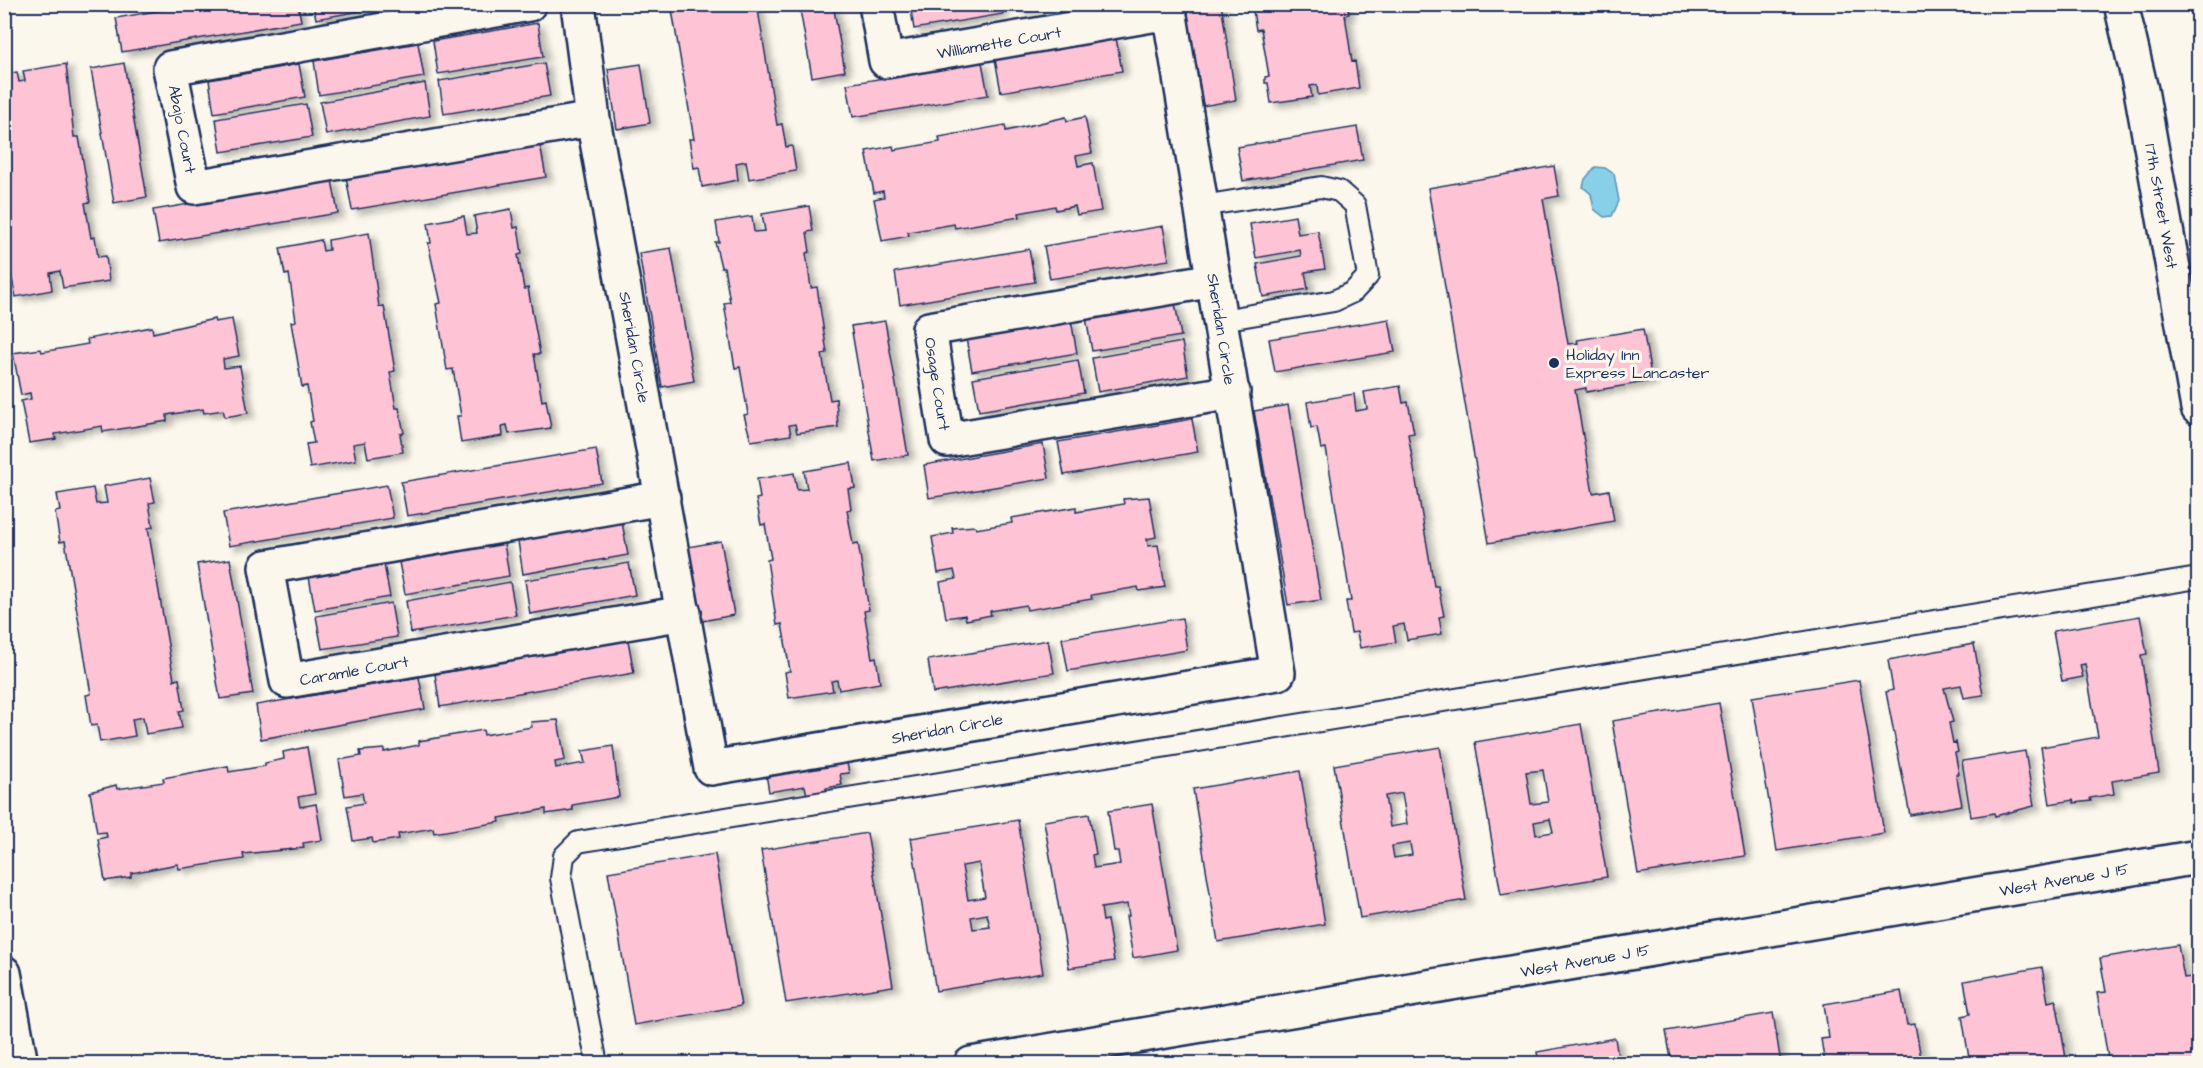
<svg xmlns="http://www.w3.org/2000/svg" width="2203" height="1068" font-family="'Architects Daughter',sans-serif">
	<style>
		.water { fill: #87d0e8; stroke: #5c90b1; stroke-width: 1.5 }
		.building { fill: #fec3d5; stroke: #1b2f5e; stroke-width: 1.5; fill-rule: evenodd; filter: url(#shadow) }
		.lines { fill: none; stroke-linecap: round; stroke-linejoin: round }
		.service-casing { stroke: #1b2f5e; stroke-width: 24 }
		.minor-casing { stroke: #1b2f5e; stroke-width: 38 }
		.tertiary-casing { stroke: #1b2f5e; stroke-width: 38 }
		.secondary-casing { stroke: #1b2f5e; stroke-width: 38 }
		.service { stroke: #fbf7ec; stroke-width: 20 }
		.minor { stroke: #fbf7ec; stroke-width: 33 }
		.tertiary { stroke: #fbf7ec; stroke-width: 33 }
		.secondary { stroke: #fbf7ec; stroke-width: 33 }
		.poi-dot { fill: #1b2f5e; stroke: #fbf7ec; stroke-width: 2 }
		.labels { text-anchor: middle; stroke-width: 6; stroke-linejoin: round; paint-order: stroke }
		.street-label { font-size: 16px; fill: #1b2f5e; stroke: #fbf7ec }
		.poi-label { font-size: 16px; fill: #1b2f5e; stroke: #fbf7ec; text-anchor: start }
	</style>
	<defs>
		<filter id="shadow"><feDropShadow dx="6" dy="4" stdDeviation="3" flood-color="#0004"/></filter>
	</defs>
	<rect width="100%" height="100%" fill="#fbf7ec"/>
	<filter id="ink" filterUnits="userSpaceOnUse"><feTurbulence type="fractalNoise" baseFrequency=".0167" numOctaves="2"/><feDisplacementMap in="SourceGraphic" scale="12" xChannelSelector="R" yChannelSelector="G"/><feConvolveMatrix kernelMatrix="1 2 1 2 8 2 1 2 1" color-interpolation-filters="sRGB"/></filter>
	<g filter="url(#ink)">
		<path class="water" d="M1595,167L1605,168L1614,174L1619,201L1612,216L1604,217L1594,209L1591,194L1583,187L1585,179Z"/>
		<path class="building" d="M196,4H298L301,21L122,52L116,18Z
			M313,4H400L316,19Z
			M671,4H757L777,125L782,124L786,147L792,146L796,171L749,179L746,161L736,163L738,180L702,187L699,167L694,168L689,139H694Z
			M799,4H833L845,71L812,77Z
			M910,4H1002L1003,14L914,29Z
			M1018,4H1058L1019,11Z
			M1186,4H1221L1236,100L1203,106Z
			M1252,4H1347L1349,14L1345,15L1352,62L1355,61L1359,88L1318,95L1317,85L1310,86L1312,97L1271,103L1268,83H1265V77L1269,76L1261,29L1256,30Z
			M538,23L543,57L438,74L433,41Z
			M1116,38L1122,71L1001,92L995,59Z
			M418,43L424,77L319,95L314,61Z
			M982,62L988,95L853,117L847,84Z
			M124,63L147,197L114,203L91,69Z
			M544,63L550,96L444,114L439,81Z
			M66,64L74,137H79L90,202L85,203L91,238L95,237L98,257L106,256L109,281L63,288L60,271L50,273L52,290L16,297L6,253H9L4,226V74L17,72L19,82L25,81L23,71Z
			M299,64L305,97L214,113L209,80Z
			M641,64L650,123L617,129L608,69Z
			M425,83L430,116L326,135L320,102Z
			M306,104L312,137L221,152L216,119Z
			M1066,117L1067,121L1085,117L1092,153L1076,156L1078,166L1093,163L1101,211L1077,215L1075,206L1056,210L1055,206L1019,213L1020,217L955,228L954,224L908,232L909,236L882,241L874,199L884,197L883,191L874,193L866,151L893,146L894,150L940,142L939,137L1005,125L1006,131Z
			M1357,127L1363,160L1243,181L1237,147Z
			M540,144L546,177L352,210L346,177Z
			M1554,166L1559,196L1543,199L1568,344L1578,343L1577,340L1643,329L1652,381L1586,392V388L1575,390L1593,493L1609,490L1614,521L1489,543L1428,188Z
			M332,180L338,213L159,243L153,210Z
			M809,206L813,231L807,232L810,252L806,253L811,288L817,287L827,353L822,354L830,400L836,399L838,427L797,433L795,424L789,425L791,435L751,441L744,415L748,414L740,367L735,368L724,303L730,302L724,267H721L715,242H719L716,222L752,216L754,232L765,231L762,214Z
			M511,209L514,228L518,227L522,254L518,255L524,289L528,288L540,354H534L542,401L546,400L551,428L509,434L507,425L502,426L503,436L461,443L457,416H461L453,369L447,370L436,304L441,303L428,243H431L428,223L464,216L467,234L477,233L474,216Z
			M1295,216L1298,234L1318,231L1325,269L1305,272L1308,289L1263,297L1257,264L1301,256L1300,250L1256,258L1250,224Z
			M1163,226L1169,260L1050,279L1044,246Z
			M369,233L379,307L384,306L395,371L390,372L396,408H399L404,433L400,434L403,452L368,458L365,442L353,444L356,460L310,468L306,444L314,443L310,422L313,421L307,386L302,387L291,322L296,321L289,274L285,275L280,248L321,240L323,251L329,250L328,240Z
			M671,248L694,381L662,387L639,253Z
			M1029,249L1035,282L900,305L895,272Z
			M1175,303L1181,336L1092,351L1086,318Z
			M214,319L215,322L232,319L239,356L223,359L224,368L240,366L248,413L225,417L223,410L204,413L203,409L167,415V421L103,432L102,426L55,434L56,439L29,443L21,401L31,399L30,393L21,395L13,353L41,349L42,352L88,344L87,339L152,327L153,333Z
			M1389,319L1395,352L1275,372L1269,339Z
			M1071,320L1077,353L972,371L966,338Z
			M885,321L908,455L874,461L851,326Z
			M1182,342L1188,376L1098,392L1092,358Z
			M1078,360L1084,393L979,411L973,378Z
			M1400,386L1403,403L1408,402L1414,433L1408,434L1434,586H1438L1444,616L1439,617L1442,634L1407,640L1404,624L1393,626L1396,642L1360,648L1357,632L1351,633L1346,601H1351L1326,448L1321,449L1317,427L1311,428L1307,402L1354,394L1356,411L1367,409L1364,392Z
			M1288,405L1321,600L1288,605L1254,411Z
			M1192,419L1198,452L1064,475L1058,442Z
			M1043,444L1049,478L929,498L924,465Z
			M596,449L602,483L407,516L401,482Z
			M851,463L855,488L848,489L851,509L847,510L853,544L858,543L869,610L864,611L872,658L876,657L880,683L839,690L837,680L831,681L833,691L789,698L785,672L790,671L782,624L777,625L767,560L771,559L765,524L761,525L756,499L760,498L757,479L794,473L797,490L807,489L804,471Z
			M150,478L155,502L149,503L153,527L148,528L174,680L179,679L184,710L179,711L182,728L146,734L143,717L132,719L135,736L100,742L97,725L91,726L86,695L91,694L65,541L60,542L55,512L60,511L57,494L93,488L96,504L107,503L104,486Z
			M387,485L393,518L229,546L223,513Z
			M1149,497L1156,537L1147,539L1148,546L1158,545L1165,587L1139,591L1138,587L1091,595L1092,599L1027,610L1026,605L990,611L991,615L966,620L965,615L946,618L940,582L956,579L954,570L938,573L932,537L953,533L952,528L975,526L976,529L1012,523L1011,518L1076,507V512L1124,504L1123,499Z
			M622,522L628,555L523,574L518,541Z
			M721,541L734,615L702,621L688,547Z
			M504,543L509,576L405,594L399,562Z
			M230,559L253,694L220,699L197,564Z
			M629,563L635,595L530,614L525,580Z
			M384,564L390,597L315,610L309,577Z
			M510,582L516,615L411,633L406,601Z
			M391,603L397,637L322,649L316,616Z
			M2140,616L2147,654L2141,655L2159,773L2112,781L2114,794L2090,798L2091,801L2074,803L2073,800L2050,804L2041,747L2098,737L2085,664L2080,665L2083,677L2062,681L2053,631Z
			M1182,618L1187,650L1068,671L1062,638Z
			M628,640L634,673L440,707L435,674Z
			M1048,640L1054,673L933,693L928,660Z
			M1974,644L1983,695L1964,698L1961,685L1944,688L1953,722L1949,723L1953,743L1956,742L1958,752L1955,753L1959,774H1956L1962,805L1910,815L1886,692L1893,690L1888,660Z
			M419,677L425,709L261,739L256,705Z
			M1859,680L1884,833L1777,851L1752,697Z
			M1719,703L1745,856L1638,874L1612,721Z
			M558,720L565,760L555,762L556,768L585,763L582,751L613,746L619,797L572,805L573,810L546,814V809L499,818L500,822L434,833L433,828L398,834L399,839L373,843L372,838L353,841L347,806L364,803L362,793L345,796L339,760L361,756L360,751L384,749V752L419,745V741L483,730L484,735L532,727L531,722Z
			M1581,724L1607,877L1501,895L1475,742ZM1543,770L1548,802L1531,804L1526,772ZM1550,819L1553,832L1536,835L1534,822Z
			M307,747L315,794L298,797L300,807L316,804L322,840L303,843L304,848L243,854L244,859L179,869L178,864L131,873V877L105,881L98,839L107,837L106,832L97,833L90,792L116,785L117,789L164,782L163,778L228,766L229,772L265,766V763L284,759L283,752Z
			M1440,747L1466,900L1360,918L1334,765ZM1402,793L1407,824L1390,827L1385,796ZM1410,843L1412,855L1394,858L1392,846Z
			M2025,751L2034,806L1995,816L1994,813L1971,817L1962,761Z
			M840,761L841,764L847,763L849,773L840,774L842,785L826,788V792L807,796L805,786L769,792L766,774Z
			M1300,771L1325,924L1218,942L1193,789Z
			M1152,804L1177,950L1133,958L1126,916H1129L1127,904L1101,908L1103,921L1107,920L1114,961L1069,968L1044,821L1089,814L1096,854L1092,855L1094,868L1120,864L1118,851H1114L1108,811Z
			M1018,820L1043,973L936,991L911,838ZM979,863L985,897L968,900L962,866ZM987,914L990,927L973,929L971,917Z
			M867,833L893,986L786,1003L761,850Z
			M715,854L741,1006L634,1025L608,872Z
			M2178,945L2184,978L2192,977L2198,1015V1064H2109L2097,993L2106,992L2100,958Z
			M2042,967L2048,1002L2056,1000L2067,1064H1970L1962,1016L1970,1014L1964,981Z
			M1901,991L1907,1025L1915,1024L1922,1064H1825L1821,1039L1829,1038L1824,1004Z
			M1773,1013L1781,1064H1672L1666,1031Z
			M1615,1038L1619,1064H1539L1537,1052Z"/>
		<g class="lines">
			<defs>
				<path id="service" d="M1202,206L1321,187L1339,191L1355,205L1368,276L1353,292L1334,301L1222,320
					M597,1064L561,878L564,856L578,842L2198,578"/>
				<path id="minor" d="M529,4L170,68L194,187L593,119
					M578,4L593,119L711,768L1278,673L1168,4
					M876,4L886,61L1169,12
					M1214,280L929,329L947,440L1233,392
					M663,498L266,567L287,681L684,613
					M971,1064L2198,857"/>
				<path id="tertiary" d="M2121,4L2141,90L2198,408"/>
				<path id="secondary" d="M4,973L21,1064"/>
			</defs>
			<use href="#service" class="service-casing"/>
			<use href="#minor" class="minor-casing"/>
			<use href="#tertiary" class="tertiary-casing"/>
			<use href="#secondary" class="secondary-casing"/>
			<use href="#service" class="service"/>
			<use href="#minor" class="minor"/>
			<use href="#tertiary" class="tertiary"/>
			<use href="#secondary" class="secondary"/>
		</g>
	</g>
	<circle class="poi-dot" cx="1554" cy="363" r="6"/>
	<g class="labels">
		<g class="street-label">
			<text transform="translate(999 42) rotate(-10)" y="6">Williamette Court</text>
			<text transform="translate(183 129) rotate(79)" y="6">Abajo Court</text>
			<text transform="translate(2162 206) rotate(80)" y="6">17th Street West</text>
			<text transform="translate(1222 329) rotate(81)" y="6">Sheridan Circle</text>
			<text transform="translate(635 347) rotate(80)" y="6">Sheridan Circle</text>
			<text transform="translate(938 384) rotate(81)" y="6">Osage Court</text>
			<text transform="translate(354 670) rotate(-10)" y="6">Caramle Court</text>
			<text transform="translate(947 728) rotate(-10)" y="6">Sheridan Circle</text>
			<text transform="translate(2064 879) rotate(-10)" y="6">West Avenue J 15</text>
			<text transform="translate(1585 960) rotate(-10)" y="6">West Avenue J 15</text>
		</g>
		<g class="poi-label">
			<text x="1566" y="360">Holiday Inn<tspan x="1566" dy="18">Express Lancaster</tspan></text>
		</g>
	</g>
	<rect width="2203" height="1068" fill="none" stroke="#fbf7ec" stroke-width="24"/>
	<rect x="12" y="12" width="2179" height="1044" fill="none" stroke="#1b2f5e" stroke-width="2" filter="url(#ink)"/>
</svg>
